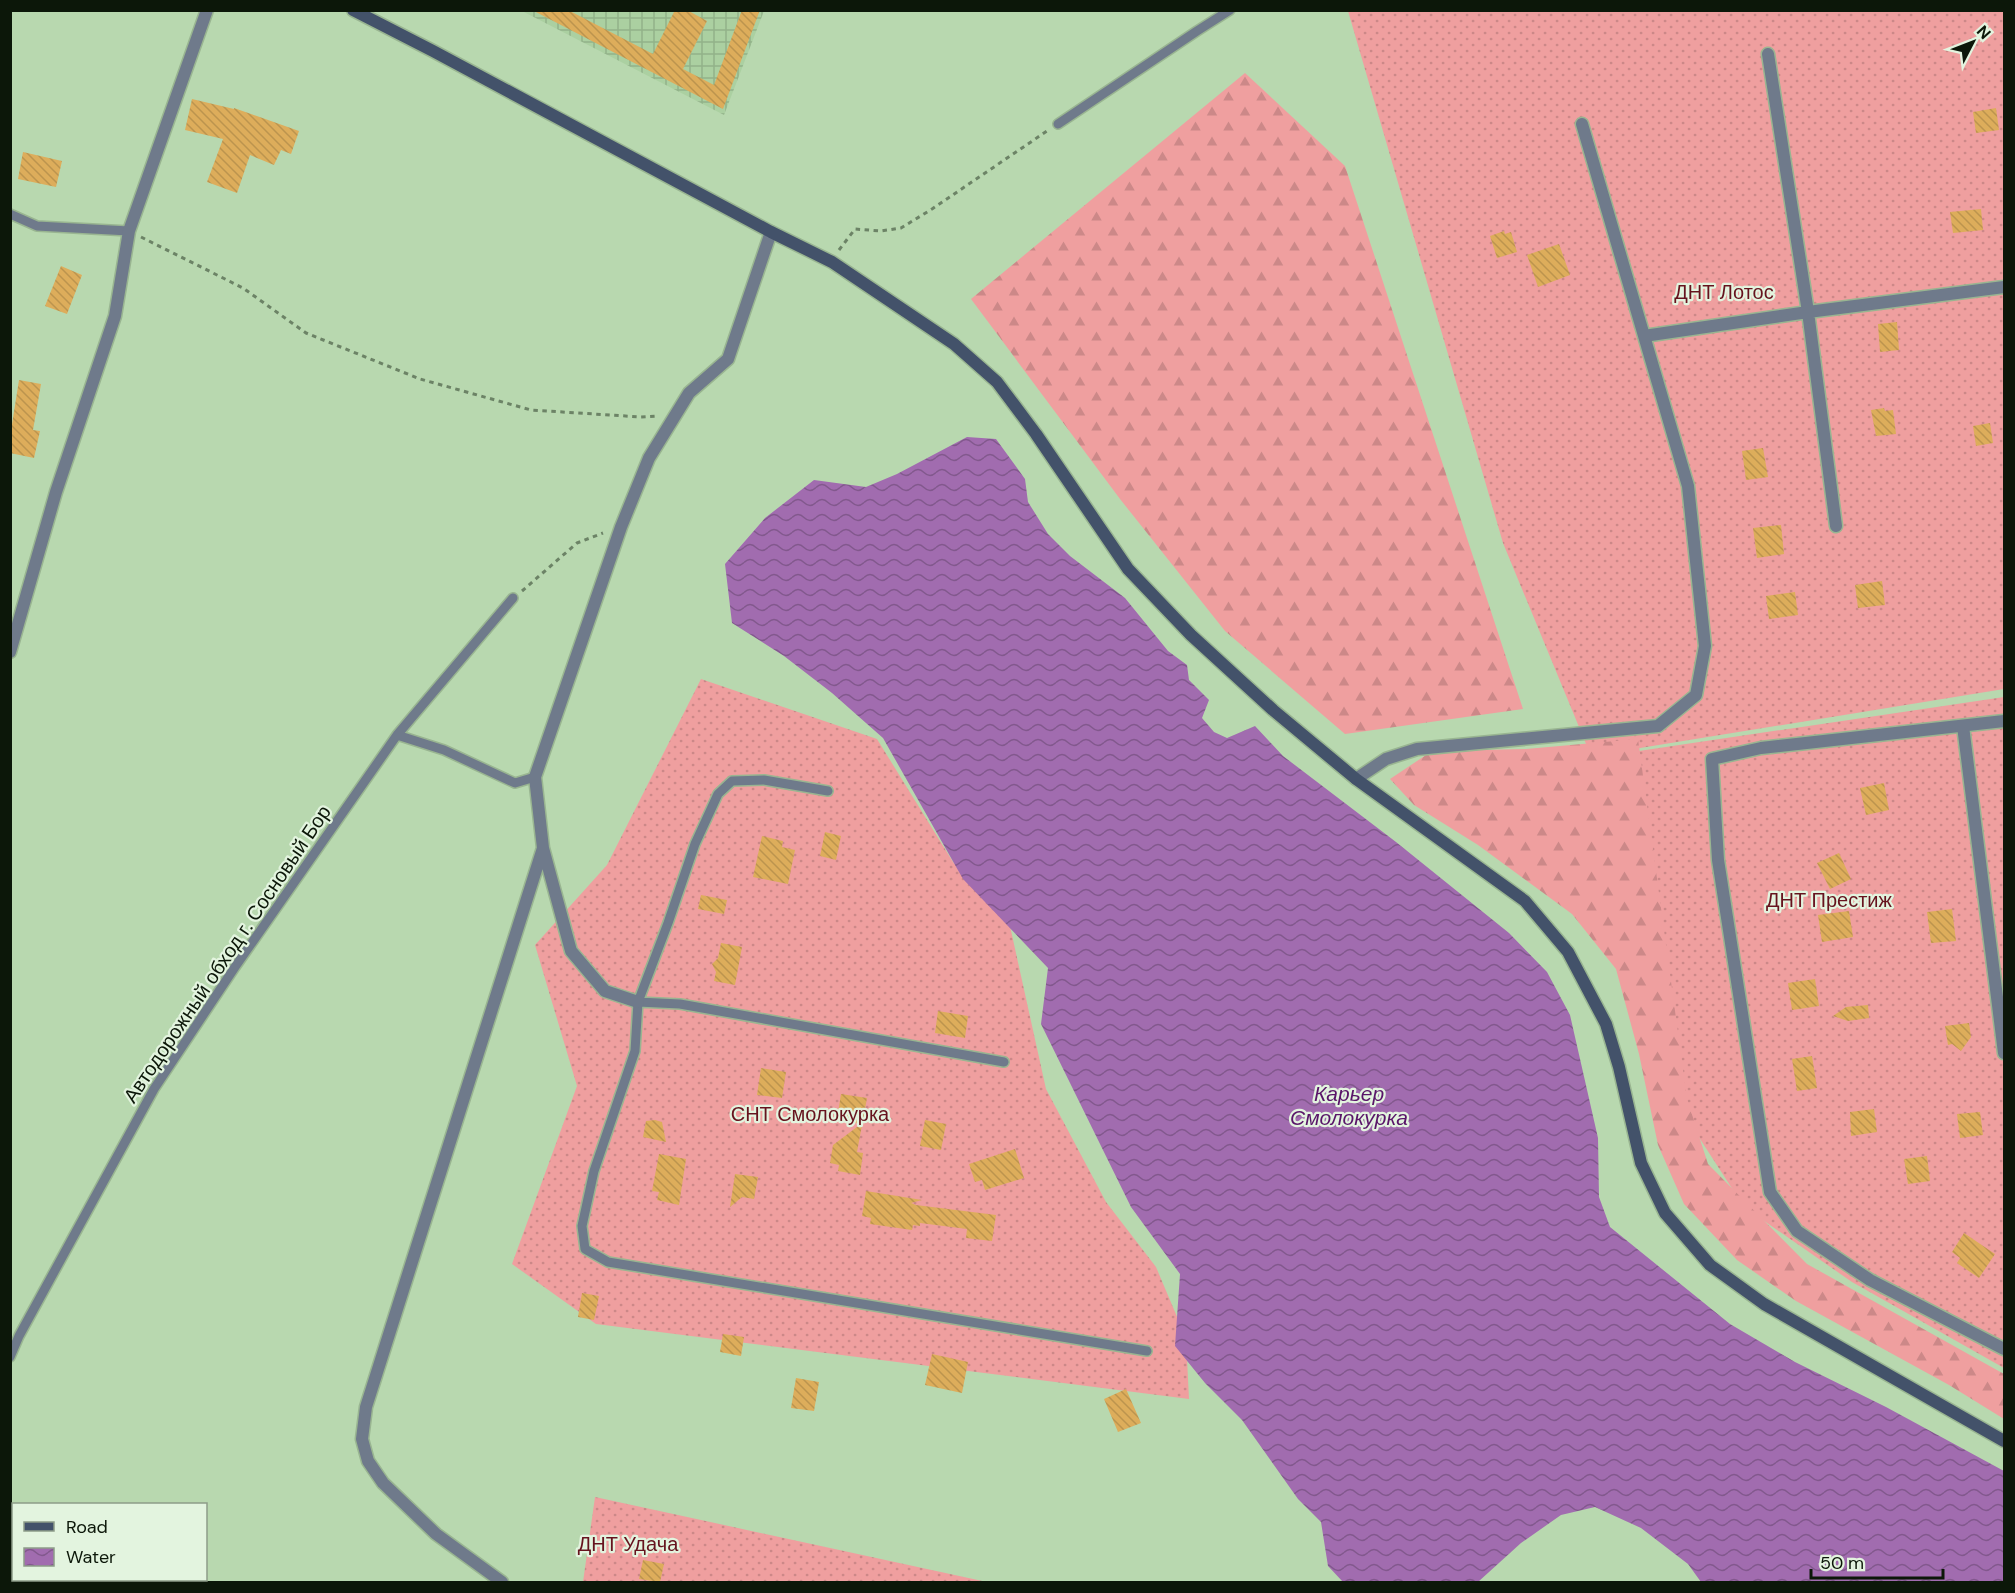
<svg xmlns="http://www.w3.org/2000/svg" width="2015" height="1593" font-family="'DM Sans',sans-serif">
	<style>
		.industrial { fill: url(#industrial-grid) }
		.grass { fill: url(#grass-dots) }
		.forest { fill: url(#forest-firs) }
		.water { fill: url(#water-waves) }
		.building { fill: url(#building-back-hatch) }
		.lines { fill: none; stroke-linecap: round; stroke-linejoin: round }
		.lane-casing { stroke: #99b591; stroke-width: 12 }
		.street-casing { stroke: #99b591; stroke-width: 15 }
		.secondary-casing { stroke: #99b591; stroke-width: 15 }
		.path { stroke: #6c8366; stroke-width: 3; stroke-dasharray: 4.5 4.5; stroke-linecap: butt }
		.lane { stroke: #6f7a8b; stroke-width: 9 }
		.street { stroke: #6f7a8b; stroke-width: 12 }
		.secondary { stroke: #43526a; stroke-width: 12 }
		.labels { text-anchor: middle; stroke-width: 4.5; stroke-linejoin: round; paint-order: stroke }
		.park-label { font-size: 20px; fill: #66131e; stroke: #e3f4df }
		.street-label { font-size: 20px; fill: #0c1709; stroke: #e3f4df }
		.water-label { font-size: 21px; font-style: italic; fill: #591569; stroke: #e3f4df }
	</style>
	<defs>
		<pattern id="industrial-grid" width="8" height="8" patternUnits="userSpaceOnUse" patternTransform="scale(1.5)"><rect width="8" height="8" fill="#abd0a1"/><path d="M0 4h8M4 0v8" fill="none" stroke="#92b289"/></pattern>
		<pattern id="grass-dots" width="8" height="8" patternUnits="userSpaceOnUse" patternTransform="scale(1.5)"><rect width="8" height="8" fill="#ef9f9f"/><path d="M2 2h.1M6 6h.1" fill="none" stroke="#c88" stroke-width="1.8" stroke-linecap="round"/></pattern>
		<pattern id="forest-firs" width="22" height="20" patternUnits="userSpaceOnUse" patternTransform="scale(1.5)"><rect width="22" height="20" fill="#ef9f9f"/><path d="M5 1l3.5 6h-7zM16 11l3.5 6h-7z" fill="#c88"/></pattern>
		<pattern id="water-waves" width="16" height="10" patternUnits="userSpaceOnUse" patternTransform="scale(1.5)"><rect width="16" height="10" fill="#a16caf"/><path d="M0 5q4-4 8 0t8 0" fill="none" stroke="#82588d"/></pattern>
		<pattern id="building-back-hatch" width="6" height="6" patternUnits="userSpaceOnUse" patternTransform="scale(1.5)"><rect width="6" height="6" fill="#ddad5b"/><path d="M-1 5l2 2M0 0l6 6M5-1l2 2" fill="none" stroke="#bc944e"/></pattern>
	</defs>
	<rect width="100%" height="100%" fill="#b8d8af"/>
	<path class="industrial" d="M522,11H764L724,115Z"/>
	<path class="grass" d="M1348,11H2004V689L1591,756L1503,543Z
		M701,679L877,739L953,862L1010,926L1046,1089L1106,1202L1156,1267L1186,1338L1189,1399L596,1324L512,1264L577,1086L535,945L607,865Z
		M2004,697V1368L1852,1282L1744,1207L1678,1105L1632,752Z
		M595,1497L987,1582H583Z"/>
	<path class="forest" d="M1245,73L1345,166L1523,709L1345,734L1225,631L1120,499L971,299Z
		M1638,739L1687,1099L1708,1164L1807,1264L2004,1374V1419L1949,1385L1796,1301L1737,1260L1684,1204L1658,1145L1639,1054L1616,969L1572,914L1478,845L1414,805L1390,779L1432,751L1526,749Z"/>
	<path class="water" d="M967,437L996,439L1025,479L1028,502L1048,534L1070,556L1125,598L1168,651L1187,665L1189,680L1209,700L1202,718L1214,732L1227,738L1255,726L1283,756L1396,842L1509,933L1547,972L1570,1015L1598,1138L1599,1197L1610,1227L1730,1324L1795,1362L1886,1407L2004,1471V1582H1701L1688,1564L1641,1528L1595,1507L1561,1515L1521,1543L1478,1582H1343L1328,1566L1321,1522L1298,1499L1242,1420L1205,1383L1175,1346L1180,1274L1131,1207L1041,1024L1048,968L963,879L883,738L832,693L784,656L732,623L725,564L765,518L814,480L866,487L897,474Z"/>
	<path class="building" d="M532,10H568L653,54L675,10H687L707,21L683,69L714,85L742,10H760L723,109Z
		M192,99L234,109V108L299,131L291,154L281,150L274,165L250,155L237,193L207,182L223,139L185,130Z
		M1996,108L1999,130L1976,133L1973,112Z
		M23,152L62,161L56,187L18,179Z
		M1981,209L1983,230L1953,233L1950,212Z
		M1504,231L1505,234L1511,232L1517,252L1497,258L1490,236Z
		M1559,244L1570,275L1538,287L1527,255Z
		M61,266L82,275L67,314L45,306Z
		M1897,322L1899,350L1880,352L1878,324Z
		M19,380L41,384L33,430L40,431L34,458L10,453V437Z
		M1884,408L1885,411L1893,410L1896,434L1876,436L1871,410Z
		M1990,423L1993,443L1976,446L1973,426Z
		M1763,448L1768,477L1746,480L1742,451Z
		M1781,525L1784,554L1757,558L1753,528Z
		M1882,581L1885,605L1858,608L1855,585Z
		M1795,592L1798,615L1769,619L1766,596Z
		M1884,783L1889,810L1866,815L1860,788Z
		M825,832L841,836L836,860L820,856Z
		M762,836L783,841L782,847L795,850L788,884L753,877Z
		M1839,853L1851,879L1830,889L1817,863Z
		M701,895L727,900L724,914L698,909Z
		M1952,909L1956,941L1931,943L1927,912Z
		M1849,911L1853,937L1822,942L1818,915Z
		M721,943L742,947L735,985L714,981L716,972L712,964L718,958Z
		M1815,979L1819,1006L1792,1010L1788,983Z
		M1868,1005L1869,1018L1848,1021L1833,1016L1846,1007Z
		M938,1011L968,1016L965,1038L935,1033Z
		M1969,1023L1971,1037L1961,1051L1952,1044L1948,1045L1945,1026Z
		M1812,1056L1817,1088L1797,1091L1792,1059Z
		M761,1068L786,1072L782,1098L757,1095Z
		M841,1094L867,1098L857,1152L863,1153L860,1175L838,1171L839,1165L830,1163L833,1145L861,1124L837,1119Z
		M1874,1109L1877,1132L1851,1136L1850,1112Z
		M1980,1112L1983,1135L1960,1138L1957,1114Z
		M655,1120L662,1122L666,1142L643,1137L646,1121Z
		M925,1120L946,1124L941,1150L920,1146Z
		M1015,1149L1024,1178L985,1190L982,1180L975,1182L969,1164Z
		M659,1154L686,1159L679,1205L657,1200L659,1192L652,1191Z
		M1927,1156L1930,1181L1908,1184L1904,1159Z
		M735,1174L758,1177L754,1199L742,1197L730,1207Z
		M866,1191L922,1200L911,1203L916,1205L996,1215L992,1241L966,1238L967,1229L920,1223V1226L913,1225L912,1230L870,1224L871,1218L862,1216Z
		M1964,1233L1995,1254L1979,1278L1957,1263L1960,1258L1952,1252Z
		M582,1293L599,1296L594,1320L578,1317Z
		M723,1334L744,1337L741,1356L720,1352Z
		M932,1354L968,1362L962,1393L925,1385Z
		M796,1378L819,1382L814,1411L791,1408Z
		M1126,1389L1141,1423L1118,1432L1104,1399Z
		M643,1560L664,1564L660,1582L639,1579Z"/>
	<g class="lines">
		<defs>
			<path id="lane" d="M1058,124L1197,31L1230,10
				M10,214L37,226L129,231
				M397,735L444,750L515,783L535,777
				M828,791L764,780L732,781L718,794L695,844L668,923L638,1002L635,1051L594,1171L582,1226L585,1249L608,1262L1147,1351
				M638,1002L680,1004L1004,1062
				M10,1357L19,1336L154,1089L235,967L397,735L513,598"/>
			<path id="street" d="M1768,54L1808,312L1836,526
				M1644,336L1808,312L2004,287
				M10,652L56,492L115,316L129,231L207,10
				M2004,721L1761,748L1712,759L1718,860L1770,1192L1797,1231L1870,1280L2004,1349
				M1963,726L2004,1053
				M1356,779L1386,759L1417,749L1658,726L1696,695L1705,646L1688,486L1582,124
				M638,1002L605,991L571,951L543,848L535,777L621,527L649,458L689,393L728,359L771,232
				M502,1582L436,1534L383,1483L368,1461L362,1439L366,1407L543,848"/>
			<path id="secondary" d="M353,10L433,51L771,232L832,262L954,344L997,382L1036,434L1128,569L1191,635L1273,710L1356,779L1525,901L1568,952L1606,1024L1619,1067L1641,1163L1665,1213L1710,1265L1764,1304L2004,1441"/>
		</defs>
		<use href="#lane" class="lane-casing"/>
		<use href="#street" class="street-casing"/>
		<use href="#secondary" class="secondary-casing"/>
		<path class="path" d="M141,237L243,288L306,333L420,379L531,410L641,417L658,416
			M839,250L855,229L881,231L901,228L932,209L1047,131
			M522,591L577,543L603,533"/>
		<use href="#lane" class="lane"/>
		<use href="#street" class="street"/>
		<use href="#secondary" class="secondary"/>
	</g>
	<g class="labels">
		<g class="park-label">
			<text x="1724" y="299">ДНТ Лотос</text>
			<text x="1829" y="907">ДНТ Престиж</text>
			<text x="810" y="1121">СНТ Смолокурка</text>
			<text x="628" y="1551">ДНТ Удача</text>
		</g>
		<g class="street-label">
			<text transform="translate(227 954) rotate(-56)" y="7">Автодорожный обход г. Сосновый Бор</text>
		</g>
		<g class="water-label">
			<text x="1349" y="1101">Карьер<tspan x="1349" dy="24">Смолокурка</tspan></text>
		</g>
	</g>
	<rect width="2015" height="1593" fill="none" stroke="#0c1709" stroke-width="24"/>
	<rect x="12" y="1503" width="195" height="78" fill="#e3f4df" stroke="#8d9c89" stroke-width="1.5"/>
	<rect x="24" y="1522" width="30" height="9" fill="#43526a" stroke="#8d9c89" stroke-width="1.5"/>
	<text x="66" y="1533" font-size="18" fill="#0c1709">Road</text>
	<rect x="24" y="1548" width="30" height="18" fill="url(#water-waves)" stroke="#8d9c89" stroke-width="1.5"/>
	<text x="66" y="1563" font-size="18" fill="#0c1709">Water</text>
	<g transform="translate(1973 42) rotate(48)" stroke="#e3f4df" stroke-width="4.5" paint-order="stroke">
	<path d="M0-4.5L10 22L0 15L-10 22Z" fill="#0c1709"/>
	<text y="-9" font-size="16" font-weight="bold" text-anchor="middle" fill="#0c1709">N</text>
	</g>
	<path d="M1811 1569v9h132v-9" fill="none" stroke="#0c1709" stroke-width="3"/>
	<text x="1820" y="1569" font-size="18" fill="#0c1709" stroke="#e3f4df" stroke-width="4.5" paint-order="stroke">50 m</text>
</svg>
